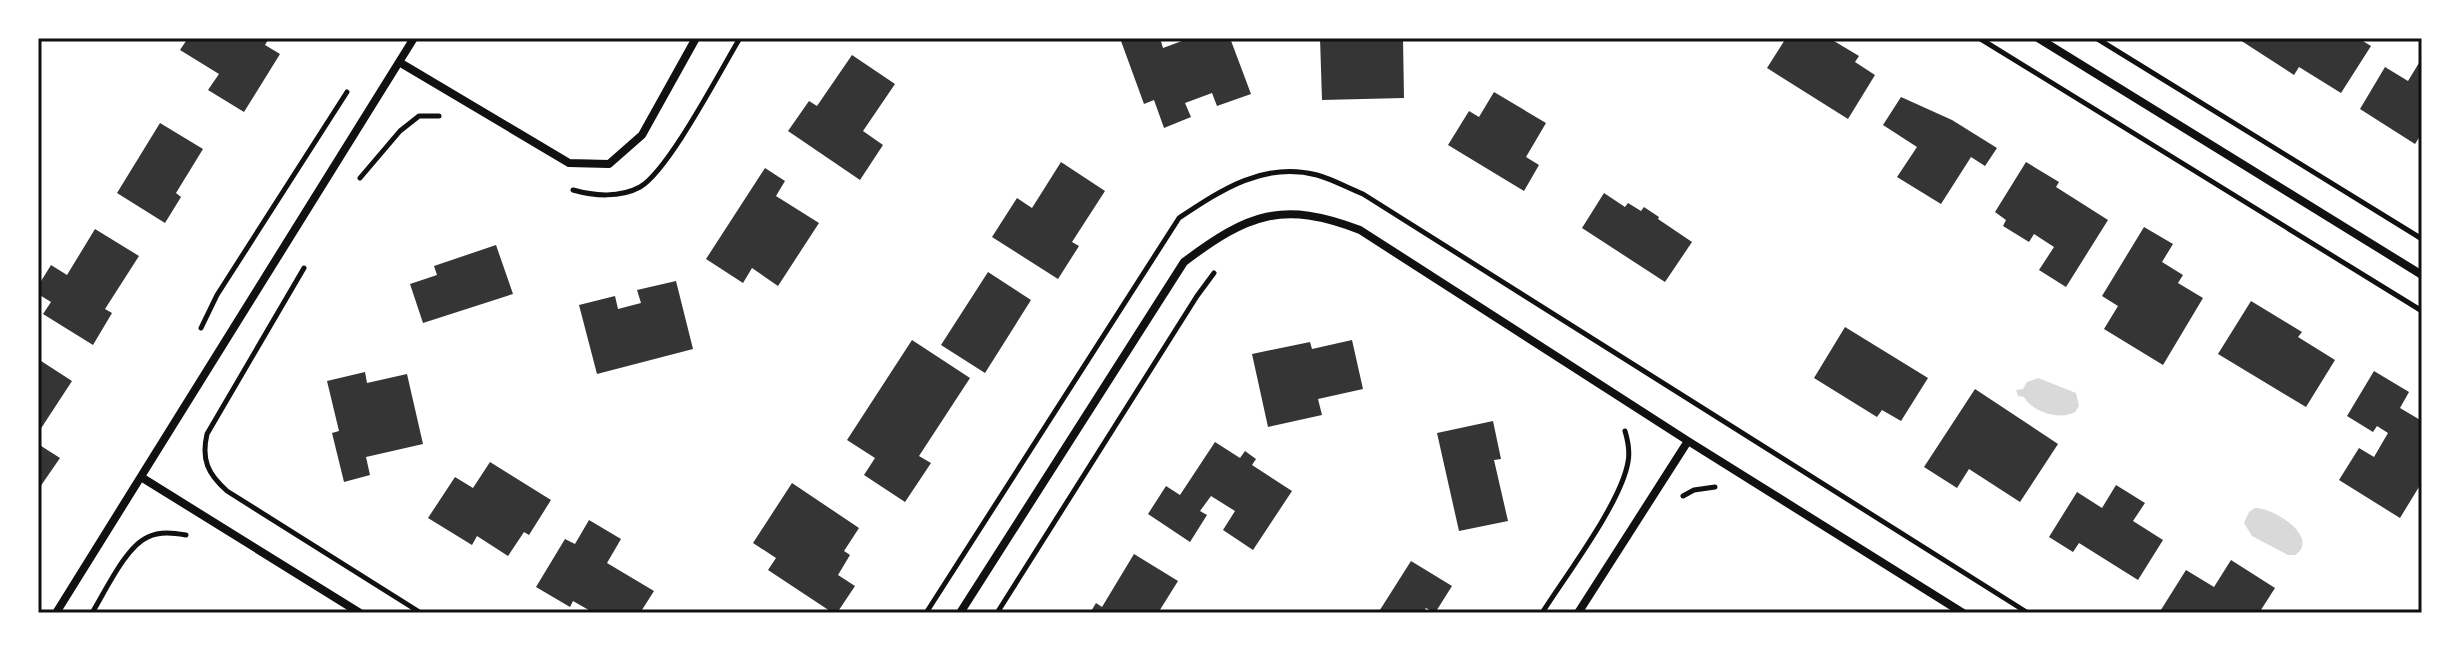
<svg xmlns="http://www.w3.org/2000/svg" width="2460" height="651" font-family="'Alegreya Sans',sans-serif">
	<style>
		.water { fill: #d9d9d9 }
		.building { fill: #353535 }
		.lines { fill: none; stroke-linecap: round; stroke-linejoin: round }
		.path { stroke: #111; stroke-width: 5 }
		.minor { stroke: #111; stroke-width: 8 }
		.neatline { fill: none; stroke: #111; stroke-width: 3 }
	</style>
	<rect width="100%" height="100%" fill="#fff"/>
	<path class="water" d="M2038,378L2076,393L2079,406L2075,412C2060,421 2031,411 2024,397L2018,396L2016,390L2023,389L2027,382Z
		M2255,508C2273,507 2321,538 2295,555H2288L2252,536L2244,523L2249,512Z"/>
	<path class="building" d="M188,38H269L265,45L280,54L244,112L208,90L219,74L180,50Z
		M1128,38H1160L1163,48L1190,38H1230L1251,94L1217,106L1212,93L1185,103L1191,117L1164,128L1154,100L1144,104L1121,41Z
		M1320,38H1403L1404,98L1322,100Z
		M1786,38H1829L1859,56L1855,62L1875,75L1848,119L1767,68Z
		M2242,38H2358L2371,46L2341,93L2299,67L2294,75L2240,40Z
		M852,55L895,84L863,131L883,145L860,180L788,131L809,101L817,106Z
		M2422,58V133L2415,144L2360,109L2385,67L2408,81Z
		M1494,92L1546,123L1526,157L1539,165L1524,191L1448,145L1469,111L1479,117Z
		M1901,97L1952,120L1997,148L1985,166L1971,157L1941,204L1897,177L1917,147L1883,125Z
		M160,123L203,149L176,193L181,197L165,223L117,193Z
		M1061,162L1105,191L1072,242L1079,246L1058,279L992,237L1017,198L1032,208Z
		M2026,162L2059,182L2056,187L2108,220L2066,287L2039,270L2054,247L2034,234L2029,242L2003,226L2006,220L1995,212Z
		M765,168L785,181L776,196L819,223L778,286L752,268L743,283L706,259Z
		M1604,193L1625,207L1628,203L1641,211L1644,207L1659,217L1658,219L1692,242L1665,282L1582,228Z
		M2144,227L2173,244L2162,262L2183,275L2178,283L2203,298L2163,365L2104,329L2118,306L2102,296Z
		M95,229L139,256L105,309L112,313L93,345L43,314L51,302L38,294V286L51,265L67,275Z
		M496,245L513,294L423,323L410,284L437,275L434,266Z
		M988,272L1031,300L985,373L941,345Z
		M676,281L693,349L597,374L579,305L615,296L618,309L641,303L637,290Z
		M2251,301L2302,332L2298,337L2335,360L2306,407L2218,354Z
		M1845,327L1928,378L1901,421L1882,410L1877,417L1814,378Z
		M912,340L970,378L919,456L931,463L905,502L864,475L875,458L847,440Z
		M1352,340L1363,389L1318,399L1322,415L1268,427L1252,354L1310,342L1312,349Z
		M38,359L72,381L38,433Z
		M2374,371L2409,392L2400,408L2422,421V482L2400,518L2339,480L2359,448L2374,457L2388,433L2377,426L2373,432L2347,416Z
		M365,372L367,383L407,374L423,444L366,457L370,475L344,482L332,433L339,431L327,381Z
		M1975,389L2058,444L2020,502L1969,469L1957,488L1924,467Z
		M1493,421L1501,459L1494,460L1508,521L1459,531L1437,433Z
		M1215,442L1240,458L1245,451L1256,459L1252,465L1292,491L1253,550L1223,530L1235,511L1211,496L1200,511L1207,515L1190,542L1148,514L1166,486L1180,495Z
		M38,444L60,458L40,487L38,485Z
		M490,462L551,500L529,535L524,532L508,556L477,536L472,545L428,518L455,477L473,488Z
		M792,483L859,528L844,551L850,555L838,575L855,586L837,613H833L768,570L776,558L753,543Z
		M2116,485L2145,503L2133,521L2163,540L2138,580L2079,543L2073,552L2049,537L2077,492L2102,508Z
		M589,520L621,539L607,563L654,591L640,613H594L573,601L570,607L536,587L565,539L575,544Z
		M1134,554L1178,581L1158,613H1090L1096,603L1102,607Z
		M2231,560L2275,588L2259,613H2159L2186,570L2214,587Z
		M1411,561L1452,586L1435,613L1426,608L1423,613H1378Z"/>
	<g class="lines">
		<path class="path" d="M1979,38L2422,311
			M2096,38L2422,239
			M360,178L400,131L419,116H439
			M573,190C594,196 620,198 640,187C669,170 720,71 740,38
			M304,268L207,434C201,460 208,474 227,491L421,613
			M201,328L217,295L347,92
			M1683,496L1694,490L1715,487
			M92,613C105,592 126,546 148,537C160,531 174,533 186,535
			M926,613L1179,218C1221,190 1264,161 1317,175C1332,179 1348,188 1363,194L2028,613
			M997,613L1197,296L1214,273
			M1542,613C1566,575 1621,503 1628,462C1630,452 1628,441 1625,431"/>
		<path class="minor" d="M2038,38L2422,275
			M399,62L569,163L609,164L642,135L696,38
			M141,477L360,613
			M56,613L414,38
			M960,613L1184,262C1248,214 1282,200 1360,230L1688,441L1963,613
			M1578,613L1688,441"/>
	</g>
	<rect width="2460" height="651" fill="none" stroke="#ffffff" stroke-width="80"/>
	<rect x="40" y="40" width="2380" height="571" class="neatline"/>
</svg>
